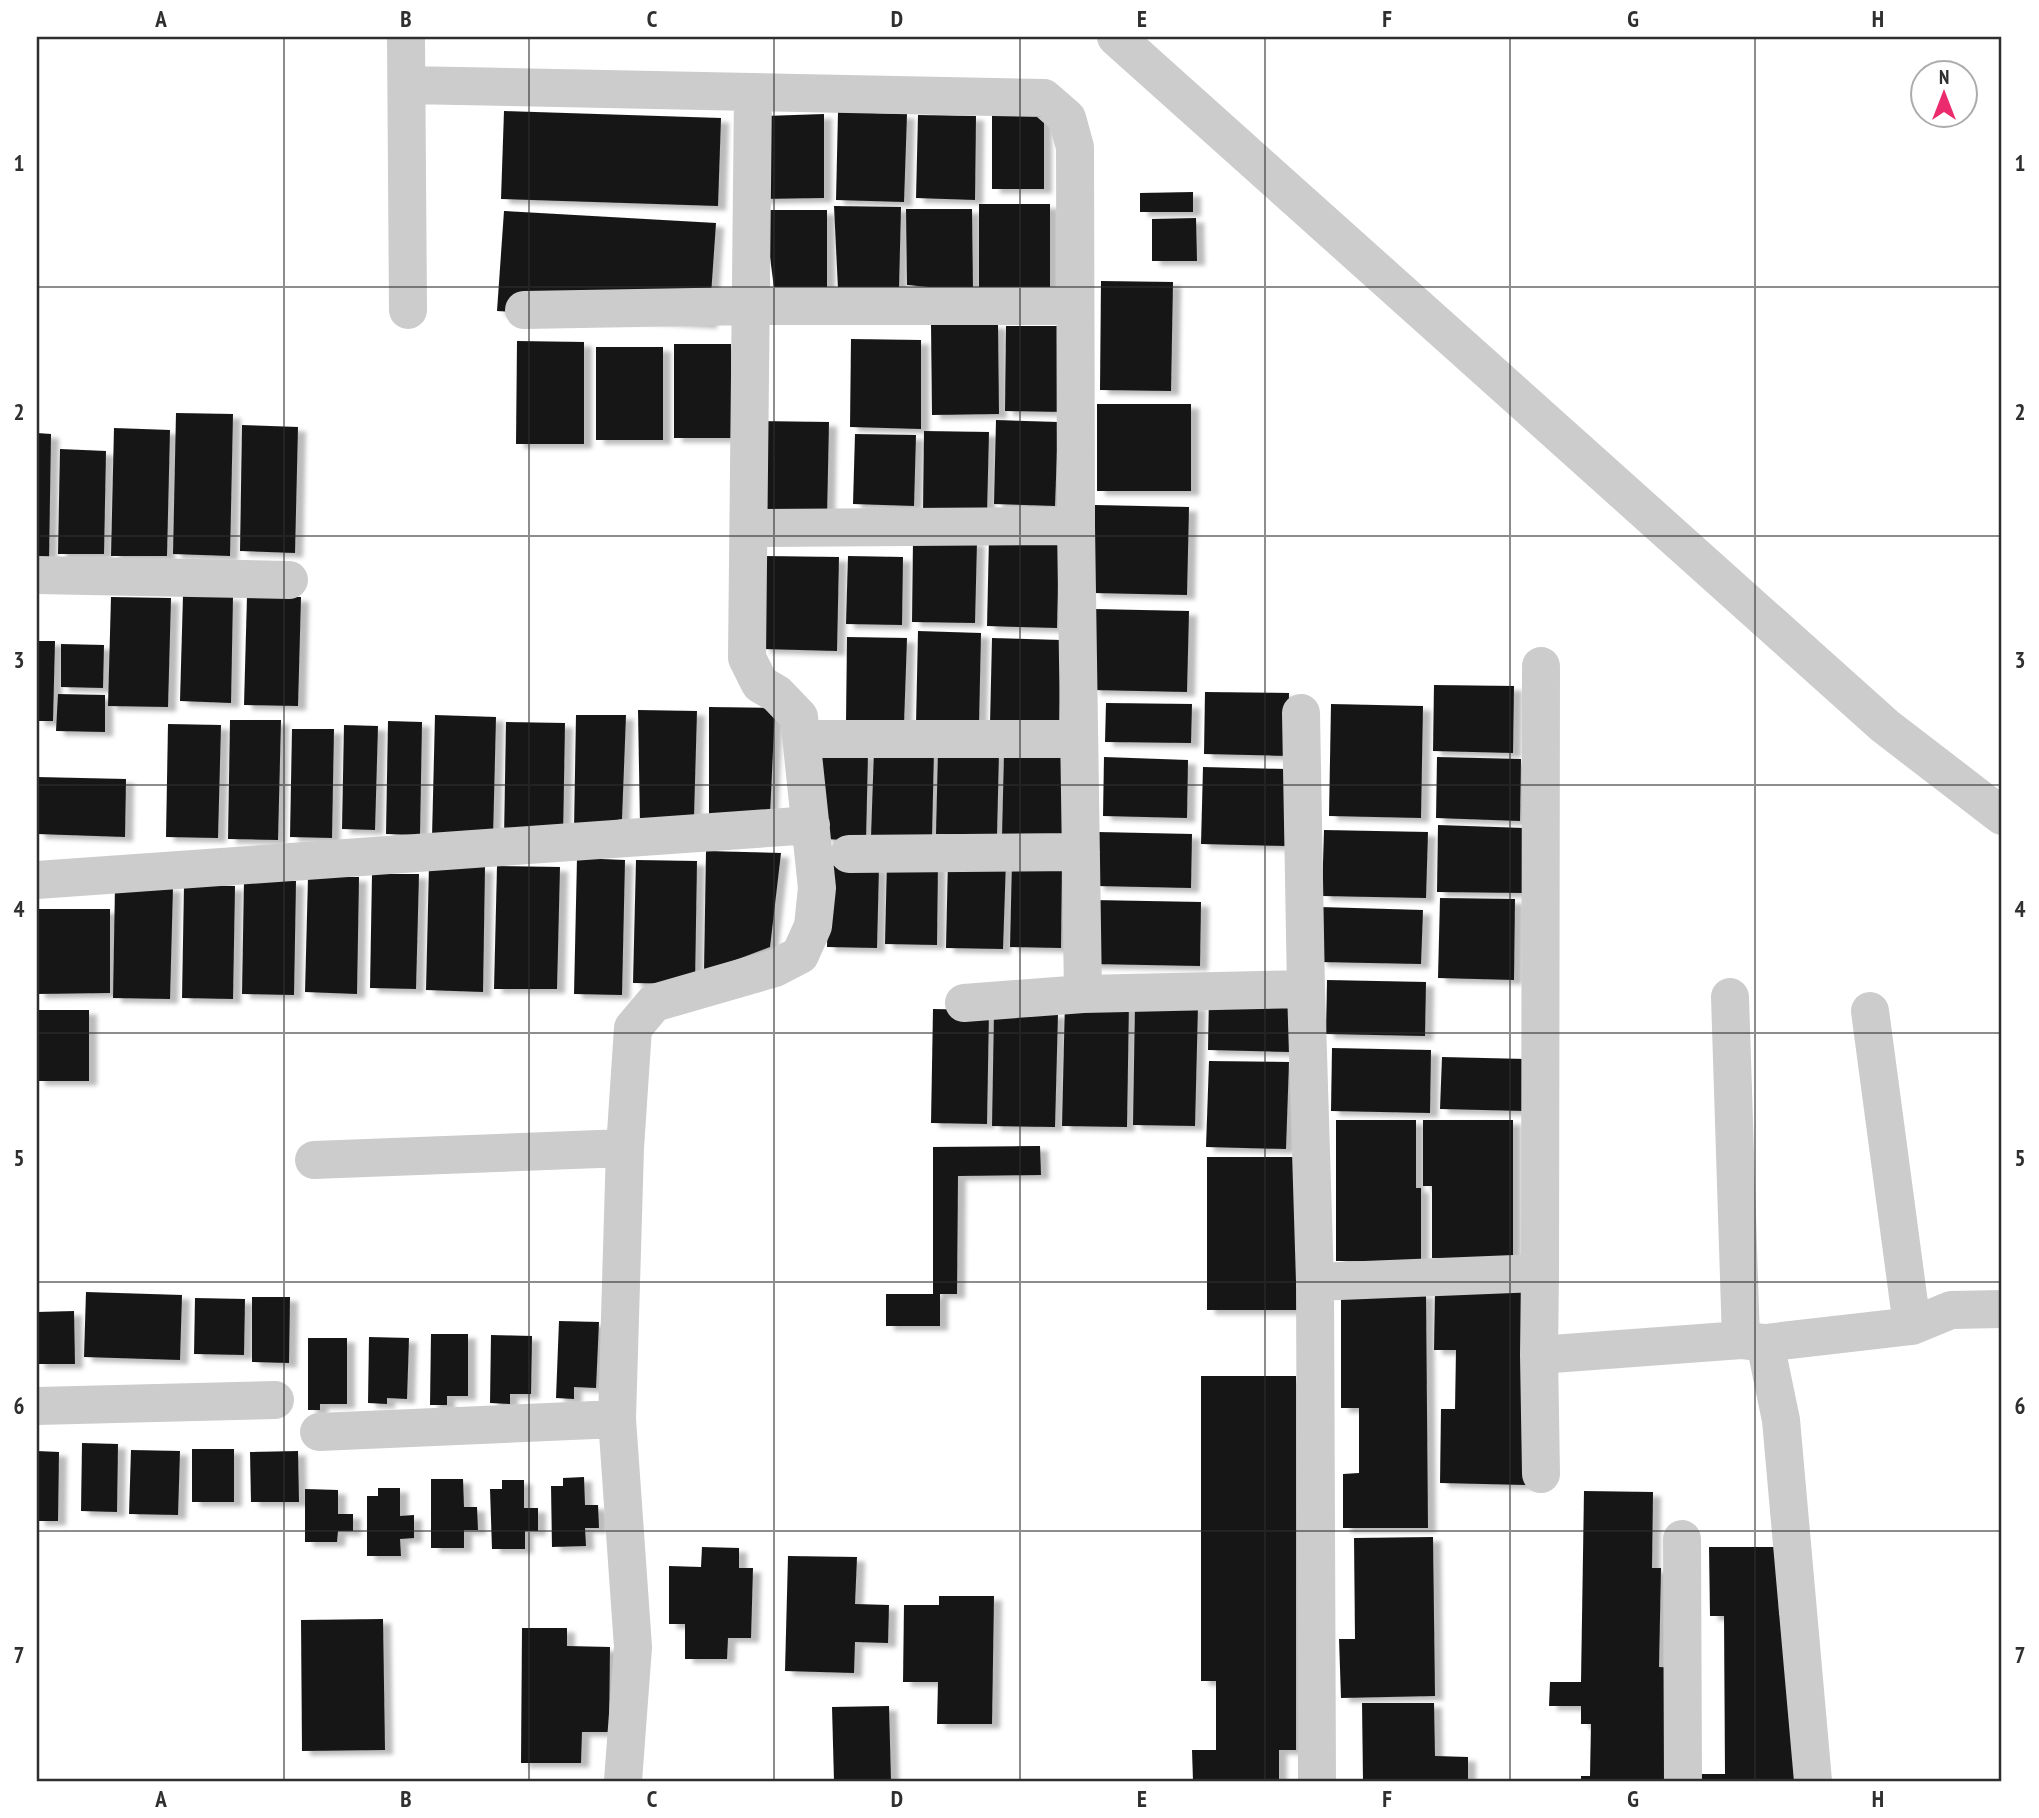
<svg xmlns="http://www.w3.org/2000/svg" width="2039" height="1818" font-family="'PT Sans Narrow',sans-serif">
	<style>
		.building { fill: #161616; filter: url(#shadow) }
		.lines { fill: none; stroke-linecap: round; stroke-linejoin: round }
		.minor { stroke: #ccc; stroke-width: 38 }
		.grid { fill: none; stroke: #2f2f2f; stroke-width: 2; stroke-opacity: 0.55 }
		.neatline { fill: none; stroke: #2f2f2f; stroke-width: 2.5 }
		.grid-label { font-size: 23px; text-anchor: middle; font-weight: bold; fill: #2f2f2f }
	</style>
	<defs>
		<filter id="shadow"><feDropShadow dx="8" dy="4.5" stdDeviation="2" flood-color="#0004"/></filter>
	</defs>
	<rect width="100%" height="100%" fill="#fff"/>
	<path class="building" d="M504,111L721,118L718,206L501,199Z
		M838,112L907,114L904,202L836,200Z
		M824,114V198L758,199L765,116Z
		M918,115L976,116L975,200L916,198Z
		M992,115H1044V189H992Z
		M1193,192V212H1140V193Z
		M979,204H1050V298H979Z
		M834,206L901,207L899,289H838Z
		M906,209H972L973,291L907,285Z
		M764,210H827V296L774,288Z
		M504,211L716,223L709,324L497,311Z
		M1196,218L1197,261H1152V219Z
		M1101,281L1173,282L1171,391L1100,390Z
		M931,324H998L999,414L932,415Z
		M1006,326H1067V412L1005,411Z
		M851,339L921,340V429L850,427Z
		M517,341L584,342V444H516Z
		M674,344H731V438H674Z
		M596,347H663V440H596Z
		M1097,404H1191V491H1097Z
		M176,413L233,414L230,556L173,554Z
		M996,420L1058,422L1055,506L994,504Z
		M756,421L829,422L827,517L754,516Z
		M242,425L298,427L295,553L240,551Z
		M114,428L170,430L167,556H111Z
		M924,431L989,432L987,514L923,512Z
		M37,433L51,434L49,561H37Z
		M855,434L916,435L914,506L853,504Z
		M60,449L106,451L104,554H58Z
		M1095,505L1189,507L1187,595L1093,593Z
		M989,537L1059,538L1057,628L987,626Z
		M913,540L977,541L975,623L912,622Z
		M764,556L839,557L837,651L762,649Z
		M848,556L903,557L902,625L846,624Z
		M183,595L233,596L231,703L180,701Z
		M247,596L301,597L298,706L244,705Z
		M111,597L171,598L168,707L108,706Z
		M1094,609L1189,611L1187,692L1092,690Z
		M918,631L981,633L979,725L916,724Z
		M847,637L907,638L904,724L846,722Z
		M992,638L1061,640L1059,725L990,724Z
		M37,641H55L53,721H37Z
		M61,644L104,645L103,688L61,687Z
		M1434,685L1514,686L1513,753L1433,751Z
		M1205,692L1289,693L1288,756L1204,754Z
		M58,694L105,695V732L56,731Z
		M1106,703L1192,704L1191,743L1105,742Z
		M1331,704L1423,706L1421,818L1329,816Z
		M709,707L775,708L770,815L709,816Z
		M638,710L697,711L694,817L640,824Z
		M435,715L496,717L493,838L432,837Z
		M576,715H626L622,819L574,829Z
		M230,720H281L278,840L228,839Z
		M388,721L422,722L420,835L386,834Z
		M506,722L565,723L563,840L504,839Z
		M168,724L221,725L218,838L166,837Z
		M344,725L378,726L375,830L342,829Z
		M292,729H334L332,838L290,837Z
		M874,749L934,750L932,837H871Z
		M938,750L999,752L997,835L936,834Z
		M818,752L868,753L866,841L824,839Z
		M1004,753L1067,754L1065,837L1002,836Z
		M1104,757L1188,760L1187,818L1103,816Z
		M1437,757L1521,759L1520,821L1436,818Z
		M1203,767L1286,769L1285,846L1201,844Z
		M37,777L126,779L125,837L37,834Z
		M1438,825L1524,828L1523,893L1437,892Z
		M1324,830L1428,832L1426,898L1322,896Z
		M1098,832L1192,834L1191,888L1096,886Z
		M706,851L781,853L770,947L704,972Z
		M577,858L625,860L622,995L574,994Z
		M948,858L1006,860L1003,949L946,948Z
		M636,860L697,861L695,984L633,983Z
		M887,860L938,861L937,945L885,944Z
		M1012,860H1062L1061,948L1010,947Z
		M429,865L485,867L483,992L426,990Z
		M829,865L879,866L877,948L827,947Z
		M497,866L560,867L557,989H494Z
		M372,874H419L416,989L370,988Z
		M308,877H359L357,994L305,992Z
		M244,880L296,881L294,995L242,994Z
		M184,885L235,886L233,999L182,998Z
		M115,886L173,887L170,999L113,998Z
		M1440,898L1515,899L1514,980L1438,978Z
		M1093,900L1201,902L1200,966L1091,964Z
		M1320,907L1423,910L1421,964L1319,962Z
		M37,909H110V993L37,994Z
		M1327,980L1426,982L1425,1036L1326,1034Z
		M1209,993L1290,994L1289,1052L1208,1050Z
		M1065,1000L1129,1001L1127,1127L1062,1126Z
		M1135,1003L1198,1005L1195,1126L1133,1125Z
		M933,1009L989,1010L987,1124L931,1123Z
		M37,1010H89V1081H37Z
		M994,1012L1058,1013L1055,1127L992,1126Z
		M1332,1048L1431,1050L1430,1113L1331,1111Z
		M1442,1057L1527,1059L1525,1111L1440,1109Z
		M1209,1061L1289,1062L1286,1149L1206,1147Z
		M1336,1120H1416V1188H1421V1261H1336Z
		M1423,1120H1513V1258H1432V1186H1423Z
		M1040,1146L1041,1175L958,1176L957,1294H940V1326H886V1294H933V1147Z
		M1207,1157H1297V1310H1207Z
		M1435,1291L1524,1292L1530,1485L1440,1483L1441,1409H1455L1456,1350H1434Z
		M86,1292L182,1295L180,1360L84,1357Z
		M1341,1293H1426L1428,1528H1343V1474L1359,1473V1408H1341Z
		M252,1297H290L289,1363L252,1362Z
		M195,1298L245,1299L244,1355L194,1354Z
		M74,1311L75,1364H37V1312Z
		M559,1321L599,1322L596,1388L574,1387V1399L556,1398Z
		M431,1334H468V1396H447V1405H430Z
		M491,1335L532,1336L531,1394H510V1404L490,1403Z
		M369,1337L409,1338L407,1399L387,1398V1404L368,1403Z
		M308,1338H347V1404H320V1410H308Z
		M1201,1376H1296V1750H1279V1781H1193L1192,1750H1216V1681H1201Z
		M82,1443L118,1444L117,1512L81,1511Z
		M192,1449H234V1502H192Z
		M131,1450L180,1451L178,1515L129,1514Z
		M37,1451L59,1452L58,1521H37Z
		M298,1451L299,1502H251L250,1452Z
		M584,1477L585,1505H598L599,1528H585L586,1546L552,1547L551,1486H563V1478Z
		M431,1479H463L464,1507H477L478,1530H464V1548H431Z
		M502,1480H524V1508H538V1531H525V1549H492L490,1489H502Z
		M378,1488H400V1516L414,1515V1538L400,1539L401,1556H367V1496H378Z
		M305,1489L338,1490V1514H353V1531H338L337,1542H305Z
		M1584,1491L1653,1492L1652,1568H1661L1659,1667L1678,1668L1676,1781H1581V1776H1590L1591,1724H1581V1706H1549L1550,1682H1581Z
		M1433,1537L1435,1696L1341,1698L1339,1639H1355L1354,1538Z
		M702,1547L739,1548V1568H753L751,1638H728L727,1659H685V1624H669V1566L701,1567Z
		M1709,1547H1778L1779,1615H1788L1800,1781H1701V1774H1725L1724,1616H1710Z
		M788,1556L857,1557L855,1604L889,1605L888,1643L855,1642L854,1673L785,1671Z
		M939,1596H994L992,1724H937L938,1682H903L904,1605H939Z
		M383,1619L385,1750L302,1751L301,1620Z
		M522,1628H567V1646L610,1647L609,1732H582L581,1763H521Z
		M1362,1703H1434L1435,1756L1468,1757V1781H1363Z
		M889,1706L891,1781H834L832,1707Z"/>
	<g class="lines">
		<path class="minor" d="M406,37L408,310
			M1116,37L1885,726L2002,816
			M407,85L1044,98L1067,118L1075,147L1076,526L1083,994
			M524,310L751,306H1075
			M750,528L1076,526
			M37,575L289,580
			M1301,713L1306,989
			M803,739H1079
			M849,854L1081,852
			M37,880L811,825
			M1730,997L1741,1340
			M964,1003L1083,994L1306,989L1315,1282L1317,1781
			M1870,1011L1912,1326
			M314,1160L625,1148
			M1540,1273L1541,666
			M1315,1282L1540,1273L1539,1355L1741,1340L1765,1343L1781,1420L1813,1781
			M1765,1343L1912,1326L1951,1310L2002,1309
			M1539,1355L1541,1474
			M37,1406L275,1400
			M319,1432L617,1419
			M1682,1539L1683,1781
			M623,1781L633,1647L617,1419L625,1148L633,1028L654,1003L775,968L800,955L813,926L817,888L799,717L777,694L760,684L747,658L753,92"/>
	</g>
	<path class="grid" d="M284,37V1781M529,37V1781M774,37V1781M1020,37V1781M1265,37V1781M1510,37V1781M1755,37V1781M37,287H2002M37,536H2002M37,785H2002M37,1033H2002M37,1282H2002M37,1531H2002"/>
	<rect width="2039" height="1818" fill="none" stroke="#ffffff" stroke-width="77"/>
	<g transform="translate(1944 94)"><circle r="33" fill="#ffffff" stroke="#acacac" stroke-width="2"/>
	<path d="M0-5L12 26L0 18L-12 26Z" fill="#ec2a6e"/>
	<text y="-10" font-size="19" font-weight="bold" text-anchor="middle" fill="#2f2f2f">N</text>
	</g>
	<rect x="38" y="38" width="1962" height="1742" class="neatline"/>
	<g class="grid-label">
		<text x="161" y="27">A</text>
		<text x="406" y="27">B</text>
		<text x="652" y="27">C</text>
		<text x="897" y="27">D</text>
		<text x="1142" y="27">E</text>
		<text x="1387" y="27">F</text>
		<text x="1633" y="27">G</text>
		<text x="1878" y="27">H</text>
		<text x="19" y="171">1</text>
		<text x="2020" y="171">1</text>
		<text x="19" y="420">2</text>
		<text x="2020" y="420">2</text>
		<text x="19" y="668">3</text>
		<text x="2020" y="668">3</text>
		<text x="19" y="917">4</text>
		<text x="2020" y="917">4</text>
		<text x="19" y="1166">5</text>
		<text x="2020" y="1166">5</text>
		<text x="19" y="1414">6</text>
		<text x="2020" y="1414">6</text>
		<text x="19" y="1663">7</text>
		<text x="2020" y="1663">7</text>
		<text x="161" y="1807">A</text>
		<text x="406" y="1807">B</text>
		<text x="652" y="1807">C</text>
		<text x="897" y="1807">D</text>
		<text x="1142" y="1807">E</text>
		<text x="1387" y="1807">F</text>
		<text x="1633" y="1807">G</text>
		<text x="1878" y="1807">H</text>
	</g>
</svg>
